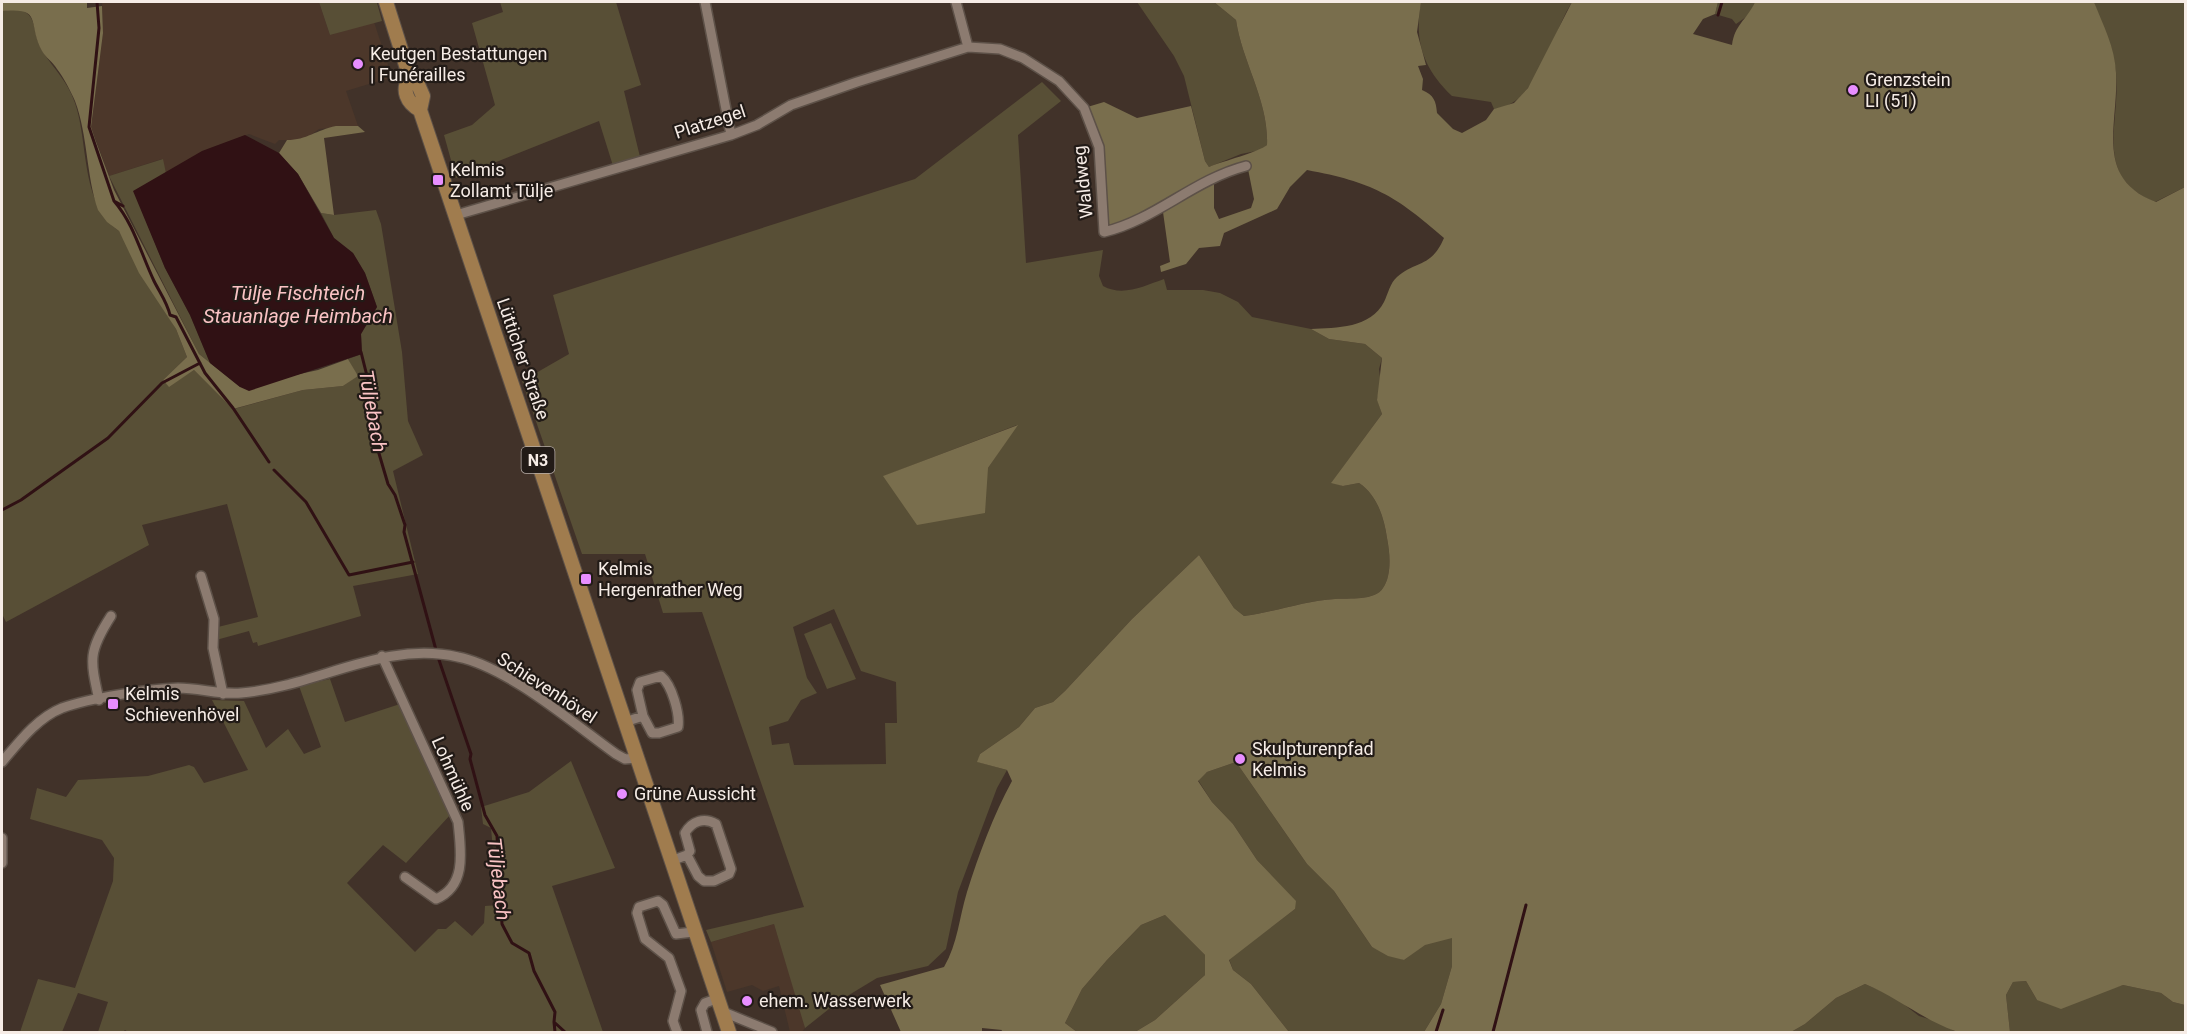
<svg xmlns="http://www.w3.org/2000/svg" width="2187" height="1034" font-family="Roboto,sans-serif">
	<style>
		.built { fill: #4c372a }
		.green { fill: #584f36; fill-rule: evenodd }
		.forest { fill: #796e4d; fill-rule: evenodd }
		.water { fill: #301114 }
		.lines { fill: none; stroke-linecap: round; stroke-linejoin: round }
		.stream { stroke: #301114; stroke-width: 3 }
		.minor-casing { stroke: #5d5148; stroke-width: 12 }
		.primary-casing { stroke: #5d5148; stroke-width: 16 }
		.minor { stroke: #8c7b70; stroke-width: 9 }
		.primary { stroke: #a07c4e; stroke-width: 14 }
		.poi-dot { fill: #e88eff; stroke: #221b17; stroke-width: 2 }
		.labels { text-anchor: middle; stroke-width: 4.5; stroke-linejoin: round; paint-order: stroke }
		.shield { fill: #221b17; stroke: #b6ada8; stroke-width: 1.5 }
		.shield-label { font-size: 16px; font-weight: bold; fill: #f6ece6 }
		.poi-label { font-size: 18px; fill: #f6ece6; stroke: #221b17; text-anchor: start }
		.street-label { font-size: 18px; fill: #f6ece6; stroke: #221b17 }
		.water-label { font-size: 20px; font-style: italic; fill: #fac3c4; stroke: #221b17 }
	</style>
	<rect width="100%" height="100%" fill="#413229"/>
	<path class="built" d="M102,2H319L330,35L374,22L392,77L346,91L358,126L319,129L304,140H279L275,144L249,134L208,149L166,173L162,159L109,176L91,127L103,33Z
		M774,924L802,1015L805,1028L802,1032H790L779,986L763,991L752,985L727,992L711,942Z"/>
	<path class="green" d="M319,2L377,3L382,21L330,35Z
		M500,2H616L641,85L624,91L641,161L614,169L599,121L456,178L444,135L472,125L495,105L472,23L503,12Z
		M1137,2H1214L1236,20C1242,62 1269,101 1267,145L1261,150L1241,154L1209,167L1205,161L1184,76L1174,56Z
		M1421,2H1572C1552,33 1537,106 1494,109L1491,102L1452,96C1423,68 1414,41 1421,2Z
		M1718,2H1755L1749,15L1736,24L1732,19L1715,14Z
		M2094,2H2185V187L2155,202C2092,177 2121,124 2116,73C2114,49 2101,24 2094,2Z
		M17,9C40,14 31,34 43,52C54,69 68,82 75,103C89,144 80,203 119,231L176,329L187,357L163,380L169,386L194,370L234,409L303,390L343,386L357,376L348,359L362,354L361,334L377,307L365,273L353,253L334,238L321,213L334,215L376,210L381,224L402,352L408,421L423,455L393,471L418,574L353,586L361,616L258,646L257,642L253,643L249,631L216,640L218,627L258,617L227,504L142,525L149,545L6,622L2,614V11Z
		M1042,82L1061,101L1018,135L1026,263L1103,250L1099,276L1103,286C1123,297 1144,286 1164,279L1167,290H1203L1220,293L1238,302L1252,317L1311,329L1329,339L1365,344L1382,358L1379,369L1381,385L1377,399L1382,414L1332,482L1343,486L1359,483C1377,495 1384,517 1387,538C1390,553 1392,575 1383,588C1375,601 1349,598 1335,599C1304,601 1275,612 1244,616L1234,608L1199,555L1132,619L1065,691L1053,702L1035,708L1019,727L980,754L978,762L1007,770L997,788L958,892L946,949L928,966L877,978L839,1001L805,1028L774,924L711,942L706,930L804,907L702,612L663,613L645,554H582L522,381L569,354L553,295L915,179ZM1017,425L988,468L883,476H884ZM834,609L861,671L896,682L897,723H885L886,764L794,765L789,743L772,745L769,727L788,721L801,700L817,693L807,678L793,627Z
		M163,159L166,173L134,191L165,268L190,315L210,363L199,354L109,176Z
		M831,623L856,679L827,689L804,634Z
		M330,679L345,722L400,704L451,814L406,863L383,845L347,883L415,952L438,929H446L455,921L472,936L484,923L485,906L498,905L491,828L483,824L481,807L529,792L571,761L615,868L552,886L603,1032H128L125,1030L123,1032H98L108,1002L78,993L62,1032H20L38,979L75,988L113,881L114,858L102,840L30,819L37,788L66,797L78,780L148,776L189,765L194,767L204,783L248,770L212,700L244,701L266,748L288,729L304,754L321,747L299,686Z
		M1236,762L1307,864L1334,891L1372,947L1404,960L1425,944L1452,937V966L1441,1004L1424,1032H1289L1251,984L1233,970L1229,959L1295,909V901L1257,860L1233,824L1212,802L1198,780L1207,772Z
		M1165,915L1205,955V975L1155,1020L1135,1032H1077L1065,1023L1082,989L1107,960L1141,925Z
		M2026,981L2037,1000L2107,990L2123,985L2161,993L2173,1002L2185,1005V1032H2010L2006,995L2013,982Z
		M1865,984L1893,996L1919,1016L1939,1022L1956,1032H1791L1805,1024L1836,998Z"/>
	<path class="forest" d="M2,2H87V8L102,6L103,33L91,127L95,139L114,190L199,354L240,387L318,370L348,359L358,376L343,386L303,390L233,409L194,370L169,387L163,380L187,357L176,329L139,273L119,231L107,222L98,210C86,175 88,136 75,101C70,90 64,78 57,69C53,62 46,58 42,51C27,23 44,7 2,11Z
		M1214,2H1421L1417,32L1426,65L1418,66L1423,79L1422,90C1434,95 1436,101 1437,113L1453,129L1462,133L1486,120L1494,109L1514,103L1528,88L1572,2H1718L1715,14L1703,19L1693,34L1732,45C1735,24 1746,21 1755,2H2094C2103,25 2115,47 2116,73C2119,124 2093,178 2156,202L2185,187V1005L2173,1002L2161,993L2123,985L2061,1009L2037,1000L2026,981L2013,982L2006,995L2010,1032C1994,1032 1969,1034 1955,1031C1922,1019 1898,998 1865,984L1836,998L1805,1024L1791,1032H1424L1441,1004L1452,966V938L1425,945L1404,960L1388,956L1372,947L1334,891L1307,864L1236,762L1207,772L1198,781L1212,802L1233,824L1257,860L1296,901L1295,909L1229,960L1233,970L1251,984L1289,1032H1135L1155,1020L1205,975V955L1165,915L1141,925L1107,960L1082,989L1065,1023L1077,1032H1001L1002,1030L982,1028V1032H901L880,985L944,967C958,943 959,918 967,892C979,854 993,816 1012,781L1007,770L977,762L980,754L1019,727L1035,708L1053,702L1065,691L1132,619L1199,555L1234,608L1244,616C1275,612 1304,601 1335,599C1349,598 1375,601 1383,588C1392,575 1390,553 1387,538C1384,517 1377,495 1359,483L1343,486L1331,483L1382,414L1377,400L1382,358L1365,344L1329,339L1311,329C1336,328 1371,328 1384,302C1388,294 1390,283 1397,277C1417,260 1431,268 1444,238C1395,195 1372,182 1307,170L1290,187L1277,209L1224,233L1220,246L1199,248L1186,264L1161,272L1160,266L1170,262L1162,205L1104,232L1099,147L1084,108L1104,102L1137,118L1191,106L1205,161L1209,167C1223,161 1259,152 1267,145C1269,101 1242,62 1236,20ZM1247,164L1254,199L1251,208L1219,219L1214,208V174Z
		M336,126H358L365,132L324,138L334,215L321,213L298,174L279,153L287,140C307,140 316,130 336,126Z
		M1018,425L988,468L985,513L917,525L883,476Z"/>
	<path class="water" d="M245,135L279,153L298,174L334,238L353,253L365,273L377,307L361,334L362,354L249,391L240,387L210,363L190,315L165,268L133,191L202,151Z"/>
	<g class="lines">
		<path class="stream" d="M97,2L99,28L89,127L114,201L123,206
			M1718,15L1722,2
			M114,201C134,224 141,254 154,281C160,293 167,302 170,315L176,317L205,373L233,408L269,462
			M361,352L378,420L375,440L388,484L395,495L405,525L404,532L436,650
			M274,470L306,502L349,575L413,562
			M2,510L21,500L108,438L162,383L200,363
			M438,657L471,754L470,759L485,815L497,836L502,924L512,943L529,953L534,971L555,1012L554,1022L565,1032
			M554,1022L555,1032
			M1436,1032L1443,1010
			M1493,1032L1526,905"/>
		<defs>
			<path id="minor" d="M705,2L731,135
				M956,2L968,47
				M456,215L731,135L757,125L791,105L857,82L968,47L1000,49L1023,58L1059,81L1084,108L1099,147L1104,232C1155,220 1193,180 1246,166
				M201,576L214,619L213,648L223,694
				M382,656L458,822C461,851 467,886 436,899L405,877
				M99,700C90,659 88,652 111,616
				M625,722L643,716L652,733H659L678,727C680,714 672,685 661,676L640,682L637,690L643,716
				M2,762C19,742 37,718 62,708C90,698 148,689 178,688C200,688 220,695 241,693C316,687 382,640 458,657C508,667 574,724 616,754L625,759L637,758
				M2,838V863
				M671,861L687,855L690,851L685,833C692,821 704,817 716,824L731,869L729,874L714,881H704L698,876L687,855
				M721,1011L772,1032
				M677,1032L673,1021L681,991L669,958L645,939L637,913L639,907L658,901L663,905L676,934L693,932
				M707,1032L701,1010L705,1003L716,999"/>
			<path id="primary" d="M386,2L410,78L416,80L423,96L420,110L729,1032
				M410,78C401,90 407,103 420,110"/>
		</defs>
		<use href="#minor" class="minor-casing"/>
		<use href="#primary" class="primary-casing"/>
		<use href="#minor" class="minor"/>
		<use href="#primary" class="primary"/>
	</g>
	<g class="poi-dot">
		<circle cx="358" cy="64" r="6"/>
		<circle cx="1853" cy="90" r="6"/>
		<rect x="432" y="174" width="12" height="12" rx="3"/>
		<rect x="580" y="573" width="12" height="12" rx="3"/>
		<rect x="107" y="698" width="12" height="12" rx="3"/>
		<circle cx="1240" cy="759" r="6"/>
		<circle cx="622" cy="794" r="6"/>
		<circle cx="747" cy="1001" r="6"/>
	</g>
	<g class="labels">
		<rect class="shield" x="521.5" y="447" width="33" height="26" rx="4.5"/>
		<g class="shield-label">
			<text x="538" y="466">N3</text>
		</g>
		<g class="poi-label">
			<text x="370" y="60">Keutgen Bestattungen<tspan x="370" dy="21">| Funérailles</tspan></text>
			<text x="1865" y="86">Grenzstein<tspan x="1865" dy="21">LI (51)</tspan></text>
			<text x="450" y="176">Kelmis<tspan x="450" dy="21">Zollamt Tülje</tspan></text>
			<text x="598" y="575">Kelmis<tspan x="598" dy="21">Hergenrather Weg</tspan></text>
			<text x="125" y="700">Kelmis<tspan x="125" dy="21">Schievenhövel</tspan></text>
			<text x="1252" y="755">Skulpturenpfad<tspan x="1252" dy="21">Kelmis</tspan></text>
			<text x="634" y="800">Grüne Aussicht</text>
			<text x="759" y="1007">ehem. Wasserwerk</text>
		</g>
		<g class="street-label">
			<text transform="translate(710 122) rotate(-18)" y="6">Platzegel</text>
			<text transform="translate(1083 182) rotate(-96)" y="6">Waldweg</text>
			<text transform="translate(523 359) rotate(71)" y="6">Lütticher Straße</text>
			<text transform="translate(547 688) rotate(33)" y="6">Schievenhövel</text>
			<text transform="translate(453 774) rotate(66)" y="6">Lohmühle</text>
		</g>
		<g class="water-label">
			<text x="298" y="300">Tülje Fischteich<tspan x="298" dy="23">Stauanlage Heimbach</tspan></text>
			<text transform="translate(373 411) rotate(80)" y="7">Tüljebach</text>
			<text transform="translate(499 879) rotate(83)" y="7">Tüljebach</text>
		</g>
	</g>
	<rect width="2187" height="1034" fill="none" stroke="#f6ece6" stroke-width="6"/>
</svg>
